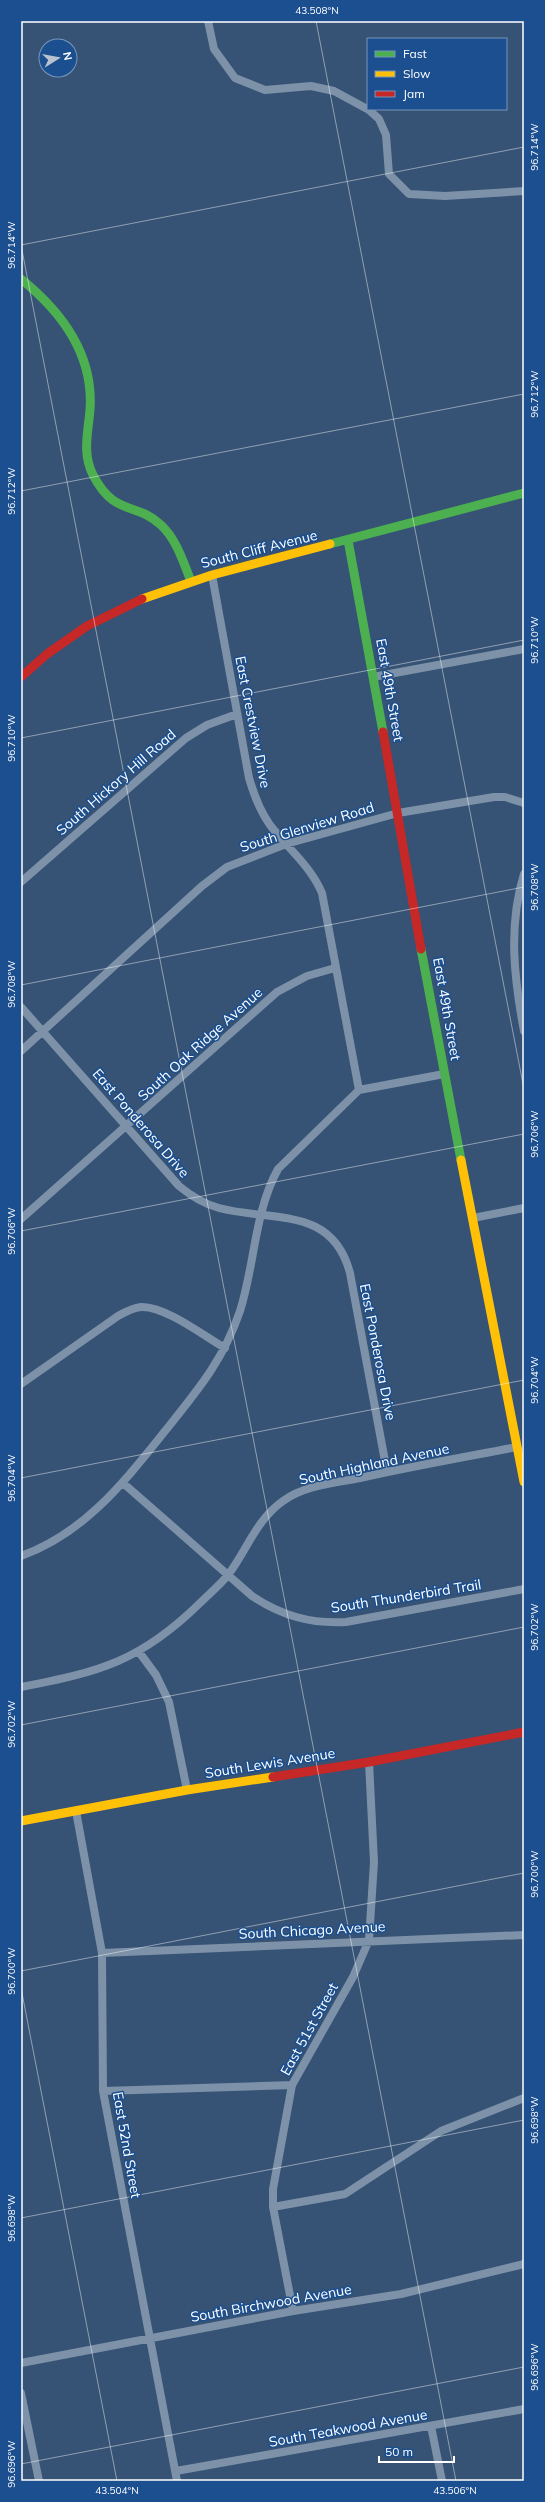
<svg xmlns="http://www.w3.org/2000/svg" width="545" height="2502" font-family="Mulish,sans-serif">
	<style>
		.lines { fill: none; stroke-linecap: round; stroke-linejoin: round }
		.street { stroke: #7d92a8; stroke-width: 8 }
		.fast { stroke: #4caf50; stroke-width: 9 }
		.slow { stroke: #ffc107; stroke-width: 9 }
		.jam { stroke: #c62828; stroke-width: 9 }
		.ticks { fill: none; stroke: #fff; stroke-width: 1; stroke-opacity: 0.45 }
		.labels { text-anchor: middle; stroke-width: 3; stroke-linejoin: round; paint-order: stroke }
		.street-label { font-size: 14px; fill: #fff; stroke: #1b4f8f }
		.neatline { fill: none; stroke: #fff; stroke-width: 1.5 }
		.ticks-label { font-size: 10px; text-anchor: middle; fill: #fff }
	</style>
	<rect width="100%" height="100%" fill="#365274"/>
	<g class="lines">
		<path class="street" d="M208,21L214,49L235,78L265,90L311,86L334,91L369,110L379,119L386,135L389,174L409,194L445,196L524,191
			M212,575L249,778C254,795 260,811 270,825C288,849 310,865 322,893L359,1090
			M373,677L524,649
			M524,874C508,926 514,978 524,1031
			M21,882L186,738L207,725L237,714
			M21,1007L179,1186C191,1196 204,1204 219,1208C271,1222 332,1205 350,1273L387,1472
			M21,1051L202,886L227,867L286,844L398,813L494,797H505L524,803
			M473,1218L524,1208
			M21,1219L277,992L307,976L335,968
			M21,1384L118,1316C125,1312 132,1308 141,1307C165,1306 204,1336 225,1348
			M123,1483L252,1596C282,1616 311,1624 346,1622L524,1589
			M21,1556C85,1533 124,1482 165,1431C197,1391 223,1361 240,1311C255,1264 254,1213 278,1169L359,1090L444,1074
			M139,1652L156,1675L169,1702L187,1790
			M21,1687C100,1672 141,1661 200,1603C209,1594 220,1585 228,1575C247,1550 256,1520 283,1501C305,1485 335,1483 360,1478C413,1466 465,1457 517,1447
			M76,1811L102,1953L103,2091L177,2481
			M102,1953L524,1935
			M103,2091L292,2085
			M273,2207L345,2194L441,2131L524,2098
			M293,2311L273,2207V2189L292,2085L353,1977L369,1940L374,1862L369,1762
			M21,2363L293,2311L401,2294L524,2264
			M21,2393L39,2481
			M431,2426L442,2481
			M176,2471L524,2409"/>
		<path class="fast" d="M21,279C62,312 94,354 90,410C88,433 82,453 93,475C115,517 135,501 161,525C177,540 183,562 191,581
			M348,540L383,732
			M330,544L524,493
			M421,949L461,1160"/>
		<path class="slow" d="M142,599L212,575L330,544
			M461,1160L524,1482
			M21,1821L187,1790L273,1777"/>
		<path class="jam" d="M21,677L47,654L87,626L142,599
			M383,732L421,949
			M273,1777L369,1762L524,1732"/>
	</g>
	<path class="ticks" d="M316,21L524,1089M21,245L524,147M21,245L456,2481M21,491L524,394M21,738L524,640M21,985L524,887M21,1231L524,1134M21,1478L524,1380M21,1725L524,1627M21,1971L524,1873M21,1988L117,2481M21,2218L524,2120M21,2464L524,2367"/>
	<g class="labels">
		<g class="street-label">
			<text transform="translate(259 549) rotate(-14)" y="5">South Cliff Avenue</text>
			<text transform="translate(390 690) rotate(80)" y="5">East 49th Street</text>
			<text transform="translate(253 722) rotate(79)" y="5">East Crestview Drive</text>
			<text transform="translate(116 782) rotate(-41)" y="5">South Hickory Hill Road</text>
			<text transform="translate(307 827) rotate(-17)" y="5">South Glenview Road</text>
			<text transform="translate(447 1009) rotate(80)" y="5">East 49th Street</text>
			<text transform="translate(200 1044) rotate(-42)" y="5">South Oak Ridge Avenue</text>
			<text transform="translate(141 1123) rotate(49)" y="5">East Ponderosa Drive</text>
			<text transform="translate(378 1352) rotate(79)" y="5">East Ponderosa Drive</text>
			<text transform="translate(374 1464) rotate(-12)" y="5">South Highland Avenue</text>
			<text transform="translate(406 1596) rotate(-9)" y="5">South Thunderbird Trail</text>
			<text transform="translate(270 1763) rotate(-9)" y="5">South Lewis Avenue</text>
			<text transform="translate(312 1930) rotate(-3)" y="5">South Chicago Avenue</text>
			<text transform="translate(309 2029) rotate(-61)" y="5">East 51st Street</text>
			<text transform="translate(127 2145) rotate(80)" y="5">East 52nd Street</text>
			<text transform="translate(271 2303) rotate(-10)" y="5">South Birchwood Avenue</text>
			<text transform="translate(348 2428) rotate(-10)" y="5">South Teakwood Avenue</text>
		</g>
	</g>
	<rect width="545" height="2502" fill="none" stroke="#1b4f8f" stroke-width="44"/>
	<rect x="367" y="38" width="140" height="72" fill="#1b4f8f" stroke="#7695bc"/>
	<rect x="375" y="51" width="20" height="6" fill="#4caf50" stroke="#7695bc"/>
	<text x="403" y="58" font-size="12" fill="#ffffff">Fast</text>
	<rect x="375" y="71" width="20" height="6" fill="#ffc107" stroke="#7695bc"/>
	<text x="403" y="78" font-size="12" fill="#ffffff">Slow</text>
	<rect x="375" y="91" width="20" height="6" fill="#c62828" stroke="#7695bc"/>
	<text x="403" y="98" font-size="12" fill="#ffffff">Jam</text>
	<g transform="translate(58 58) rotate(79)"><circle r="19" fill="#1b4f8f" stroke="#7695bc"/>
	<path d="M0-3L7 15L0 10L-7 15Z" fill="#b9c2ce"/>
	<text y="-6" font-size="11" font-weight="bold" text-anchor="middle" fill="#ffffff">N</text>
	</g>
	<path d="M379 2456v6h75v-6" fill="none" stroke="#ffffff" stroke-width="2"/>
	<text x="385" y="2456" font-size="12" fill="#ffffff" stroke="#1b4f8f" stroke-width="3" paint-order="stroke">50 m</text>
	<rect x="22" y="22" width="501" height="2458" class="neatline"/>
	<g class="ticks-label">
		<text x="317" y="14">43.508°N</text>
		<text transform="translate(534 147) rotate(-90)" y="4">96.714°W</text>
		<text transform="translate(11 245) rotate(-90)" y="4">96.714°W</text>
		<text transform="translate(534 394) rotate(-90)" y="4">96.712°W</text>
		<text transform="translate(11 491) rotate(-90)" y="4">96.712°W</text>
		<text transform="translate(534 640) rotate(-90)" y="4">96.710°W</text>
		<text transform="translate(11 738) rotate(-90)" y="4">96.710°W</text>
		<text transform="translate(534 887) rotate(-90)" y="4">96.708°W</text>
		<text transform="translate(11 984) rotate(-90)" y="4">96.708°W</text>
		<text transform="translate(534 1134) rotate(-90)" y="4">96.706°W</text>
		<text transform="translate(11 1231) rotate(-90)" y="4">96.706°W</text>
		<text transform="translate(534 1380) rotate(-90)" y="4">96.704°W</text>
		<text transform="translate(11 1478) rotate(-90)" y="4">96.704°W</text>
		<text transform="translate(534 1627) rotate(-90)" y="4">96.702°W</text>
		<text transform="translate(11 1724) rotate(-90)" y="4">96.702°W</text>
		<text transform="translate(534 1874) rotate(-90)" y="4">96.700°W</text>
		<text transform="translate(11 1971) rotate(-90)" y="4">96.700°W</text>
		<text transform="translate(534 2120) rotate(-90)" y="4">96.698°W</text>
		<text transform="translate(11 2218) rotate(-90)" y="4">96.698°W</text>
		<text transform="translate(534 2367) rotate(-90)" y="4">96.696°W</text>
		<text transform="translate(11 2464) rotate(-90)" y="4">96.696°W</text>
		<text x="117" y="2494">43.504°N</text>
		<text x="455" y="2494">43.506°N</text>
	</g>
</svg>
